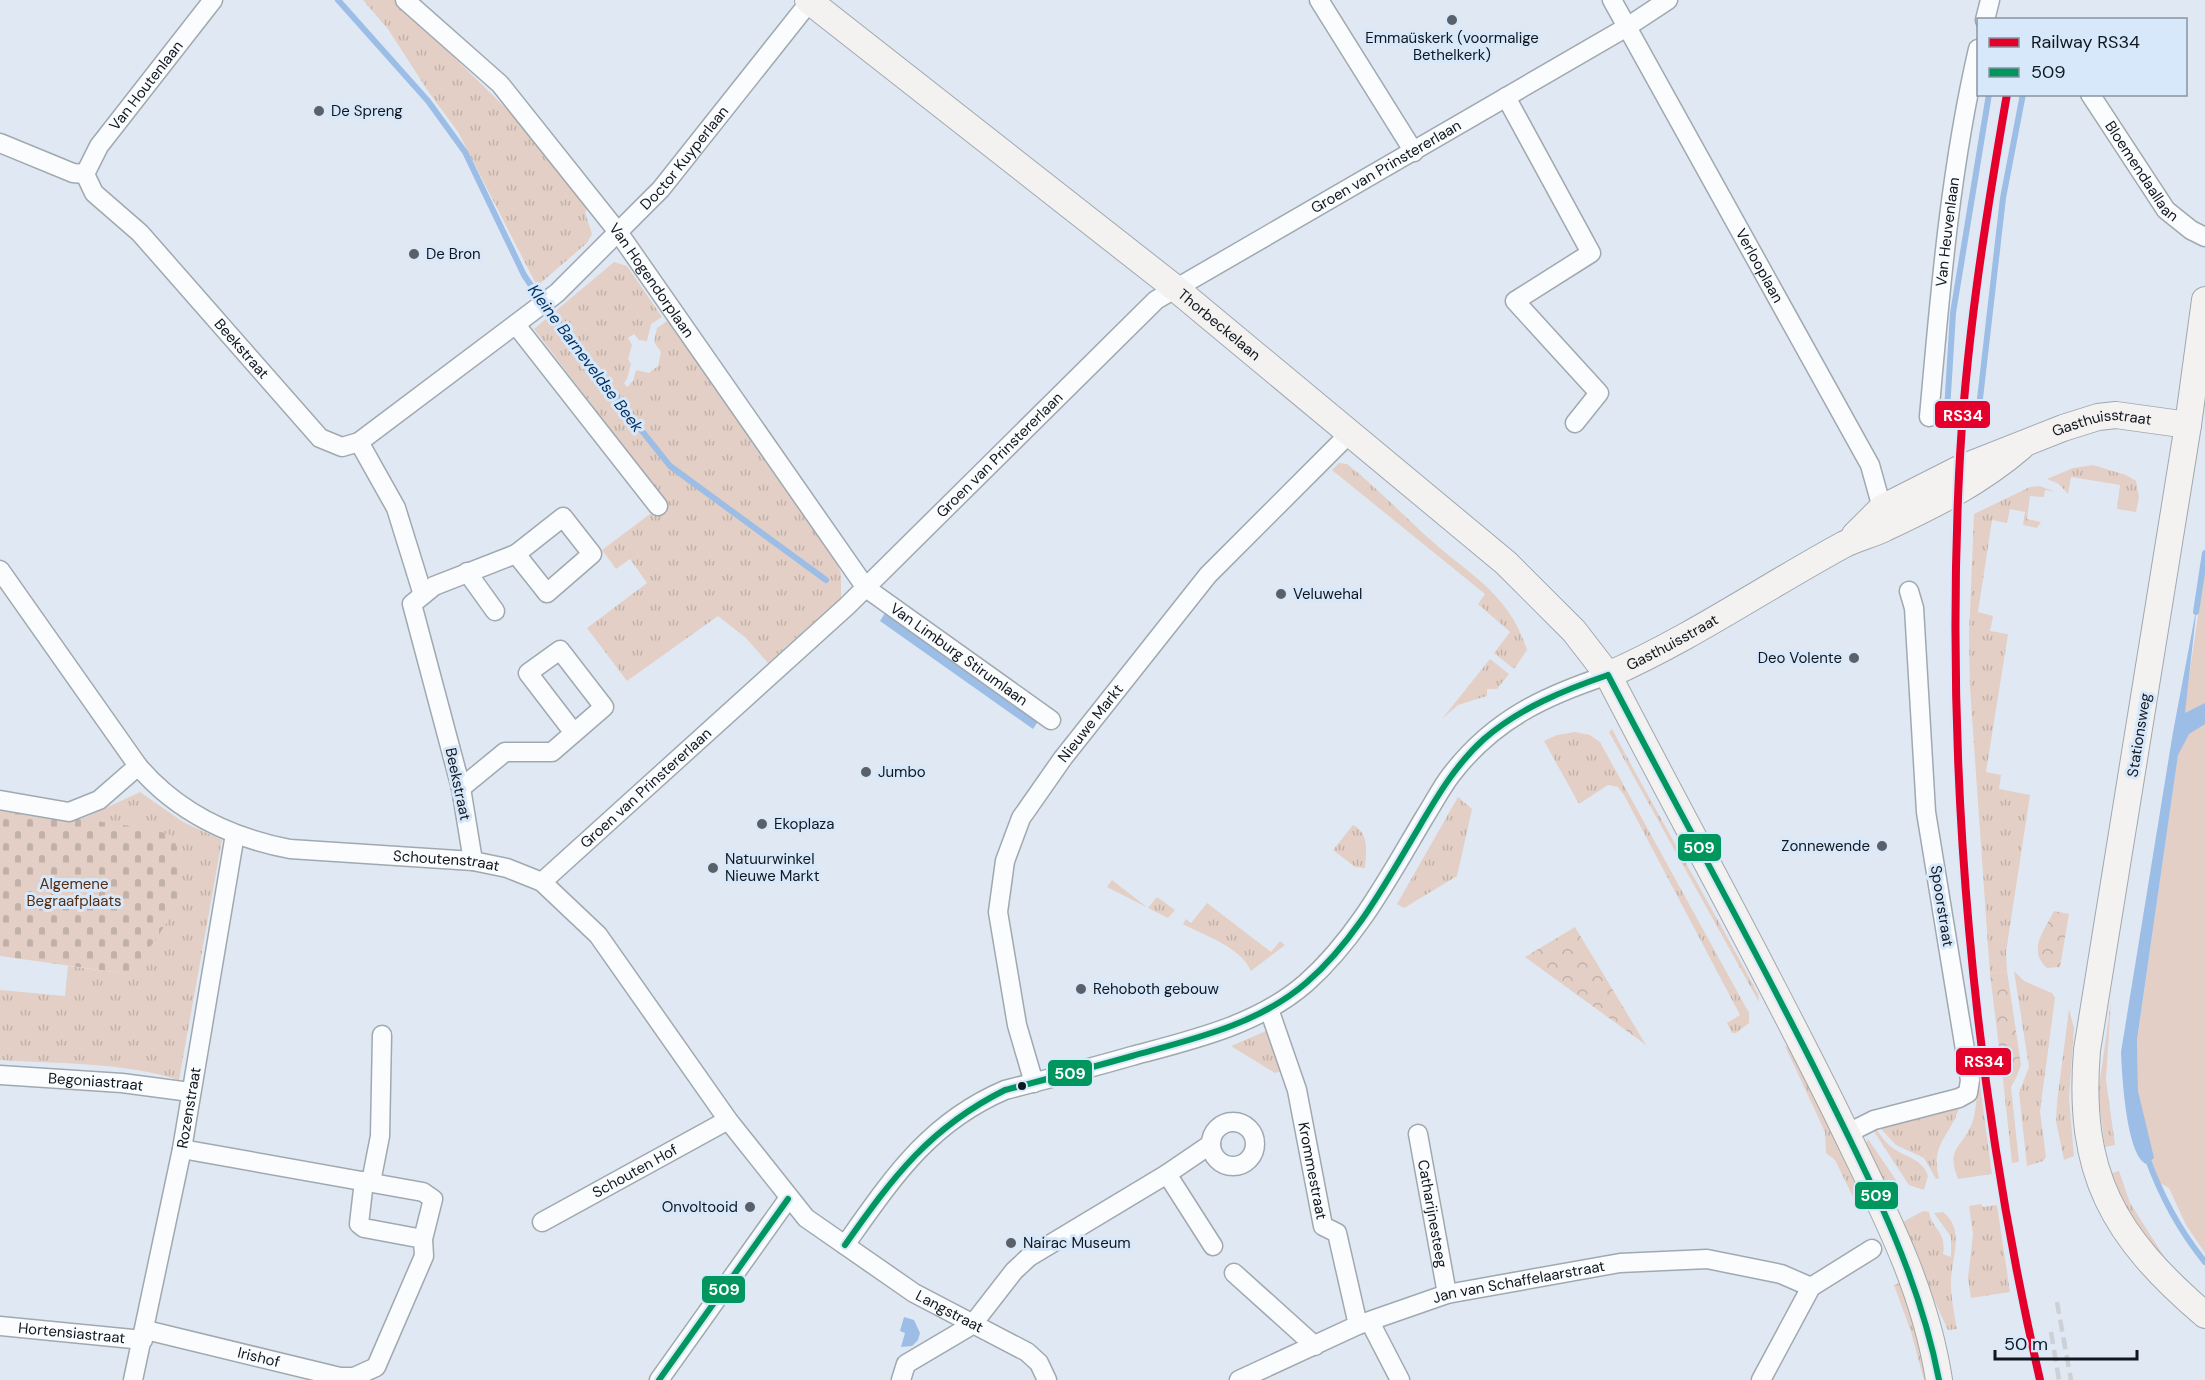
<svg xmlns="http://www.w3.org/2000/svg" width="2205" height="1380" font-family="'DM Sans',sans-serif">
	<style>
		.grass { fill: url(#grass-tufts) }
		.forest { fill: url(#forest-crowns) }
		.cemetery { fill: url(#cemetery-stones) }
		.park { fill: #e3cfc5 }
		.water { fill: #9bbde6 }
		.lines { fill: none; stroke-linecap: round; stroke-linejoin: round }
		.stream { stroke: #9bbde6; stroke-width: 6 }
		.street-casing { stroke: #a0a8b0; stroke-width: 21 }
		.secondary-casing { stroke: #a0a8b0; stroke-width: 28 }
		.street { stroke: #fafcfd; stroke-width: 18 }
		.secondary { stroke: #f4f2f0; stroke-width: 26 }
		.rail { stroke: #cdd0d4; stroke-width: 4.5; stroke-dasharray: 12 6; stroke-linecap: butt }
		.bus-1-casing { stroke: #d8e8fb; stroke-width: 10 }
		.bus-1 { stroke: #00965e; stroke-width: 6 }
		.rail-1-casing { stroke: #d8e8fb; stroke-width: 12 }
		.rail-1 { stroke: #e4002b; stroke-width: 8 }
		.poi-dot { fill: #596069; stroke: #d8e8fb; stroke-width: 2 }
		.bus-dot { fill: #10171f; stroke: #d8e8fb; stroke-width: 2 }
		.labels { text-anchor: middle; stroke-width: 6; stroke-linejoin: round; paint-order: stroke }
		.poi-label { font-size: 15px; fill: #10171f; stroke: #d8e8fb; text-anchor: start }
		.street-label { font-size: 15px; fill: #10171f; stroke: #d8e8fb }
		.park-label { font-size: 15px; fill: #562c0f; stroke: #d8e8fb }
		.water-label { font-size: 16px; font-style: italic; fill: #033364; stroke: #d8e8fb }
		.line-badge { stroke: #d8e8fb; stroke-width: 2 }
		.badge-label { font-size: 16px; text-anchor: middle; font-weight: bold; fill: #fff }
	</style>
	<defs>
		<pattern id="grass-tufts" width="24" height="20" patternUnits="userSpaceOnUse" patternTransform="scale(1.5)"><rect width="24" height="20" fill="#e3cfc5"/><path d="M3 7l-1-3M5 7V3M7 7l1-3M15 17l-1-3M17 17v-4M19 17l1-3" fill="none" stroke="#c2b1a9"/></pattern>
		<pattern id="forest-crowns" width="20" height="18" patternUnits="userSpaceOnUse" patternTransform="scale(1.5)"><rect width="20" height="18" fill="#e3cfc5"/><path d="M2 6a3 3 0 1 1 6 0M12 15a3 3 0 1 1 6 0" fill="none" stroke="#c2b1a9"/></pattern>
		<pattern id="cemetery-stones" width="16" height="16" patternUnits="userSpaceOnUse" patternTransform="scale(1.5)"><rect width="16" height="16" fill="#e3cfc5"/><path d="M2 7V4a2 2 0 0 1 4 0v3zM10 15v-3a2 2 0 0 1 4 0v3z" fill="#c2b1a9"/></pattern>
	</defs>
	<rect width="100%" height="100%" fill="#e0e9f3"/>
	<path class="grass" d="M363,0H395L405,9L526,128L589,208L585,212L592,234L587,243L537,286L458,132L428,91L388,29Z
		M614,262L627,266L662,317L651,324L647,341L639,340L634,334L628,338L632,345L628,359L631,364L627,379L624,383L627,387L633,381L636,370L649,373L658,366L661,352L654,342L657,328L670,319L831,550L841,573V598L768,663L746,638L718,616L627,681L587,628L647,583L630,559L616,569L602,550L666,502L534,329Z
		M1339,463L1347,464C1375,486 1399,511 1425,535C1466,573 1509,592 1527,650L1514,669L1494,653L1510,632L1478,604L1485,594L1332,470Z
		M2093,465L2126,475L2136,481L2139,497L2136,512L2117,509L2120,485L2071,477L2068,494L2059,484L2047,479L2073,468Z
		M2040,486L2055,492L2045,490L2044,497L2030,496L2027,519L2041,522L2037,528L2023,525L2025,512L2010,509L2007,523L1992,520L1978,612L1993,616L1990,631L2008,634L1986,772L2001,775L1999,789L2030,795L2006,952L2007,971L1990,974L1970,688L1969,635L1974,514L2030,487Z
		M1490,659L1509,674L1497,689H1487V696L1458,705L1442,719Z
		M1612,729C1659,818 1711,905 1758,994L1759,1002L1609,732Z
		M1575,732L1590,735L1600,742L1749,1013V1023L1736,1033H1732L1727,1023L1740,1015L1624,795L1618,787L1608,785L1579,804L1544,741L1557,735Z
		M140,792L183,822L222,840L179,1080C123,1062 59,1064 0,1060V990L65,996L68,966L128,974L111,824L82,819Z
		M1458,797L1472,809L1457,876L1404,908L1397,904Z
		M1353,825C1370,833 1366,853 1365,868L1355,867L1333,850Z
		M1112,880L1148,908L1157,897L1175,910L1168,918L1107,887Z
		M1207,903L1271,952L1280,941L1285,945L1251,971C1241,947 1205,936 1183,924L1186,919L1191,923Z
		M2014,971L2024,981L2052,993L2055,998L2040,1111L2046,1157L2043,1161L2027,1166L2019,1093L2029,1067Z
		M2111,1001L2106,1080L2115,1145L2105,1147L2098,1095Z
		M2069,1009L2074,1028L2069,1099L2074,1156L2064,1160L2056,1121L2057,1102Z
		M1266,1031L1282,1071L1275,1073L1231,1046Z
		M1785,1046L1790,1047L1870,1206L1858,1207L1835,1160L1826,1153L1825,1132Z
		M2016,1078L2011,1087L2019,1162L2012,1163L2003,1079Z
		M1980,1085L1992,1174L1958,1179C1945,1147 1963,1148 1972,1123C1977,1110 1975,1098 1980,1085Z
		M1959,1108C1950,1137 1930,1144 1939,1178L1936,1179L1924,1158L1896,1145L1880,1128Z
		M1876,1129C1882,1137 1887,1145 1896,1150C1908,1158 1923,1160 1928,1176L1924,1190L1909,1185L1875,1133Z
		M1868,1139L1900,1186L1898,1192L1887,1198L1865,1148Z
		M2119,1171L2130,1203L2167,1261L2205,1298L2162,1263L2125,1207L2112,1173Z
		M1981,1204L1983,1207L1997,1205L2010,1292L1971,1298L1968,1278L1973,1234L1969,1206Z
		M1923,1211L1929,1212C1932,1230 1947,1231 1943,1254L1951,1257V1237L1934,1213L1943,1212C1966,1230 1951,1258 1951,1282C1951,1298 1954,1313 1957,1329L1948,1330L1899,1224Z
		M1904,1281L1929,1379L1924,1380L1911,1332L1894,1285Z"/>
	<path class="forest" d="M2054,911L2069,914L2060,967L2047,968C2027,950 2044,931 2054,911Z
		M1575,927L1646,1045L1525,957Z
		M2007,971L2021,1065L2016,1078L2003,1079L1990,974Z"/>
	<path class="cemetery" d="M0,807L151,829L171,835C202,887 161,935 128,974L0,956Z"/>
	<path class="park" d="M2205,566V1253L2186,1225L2169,1188L2160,1183L2152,1162L2138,1091L2137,1041Z"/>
	<path class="water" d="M2197,605L2185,713L2205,703V724L2189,734L2178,755L2137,1040L2138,1091L2154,1158L2146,1164C2126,1154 2122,1074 2121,1052L2173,732Z
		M885,613L1039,720L1033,729L880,621Z
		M904,1317L914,1320L920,1333L918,1340L912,1346L901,1347L905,1333L900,1331Z"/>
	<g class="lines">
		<path class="stream" d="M338,0L428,101L465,152L524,275L562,331L670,466L826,580
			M1947,410L1953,313L1989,94
			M1978,416L2003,198L2023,94
			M2196,612L2205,553
			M2147,1157C2161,1196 2179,1230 2205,1262"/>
		<defs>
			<g id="street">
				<path id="s1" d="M405,0L500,84L618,232L866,588L1051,720"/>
				<path d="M1319,0L1414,152"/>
				<path id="s2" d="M1612,0L1870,465L1882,508"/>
				<path d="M1985,20L1990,0"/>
				<path id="s3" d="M2090,94L2166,210L2191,230L2205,237"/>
				<path d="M1506,97L1591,253L1515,301L1599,393L1575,423"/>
				<path d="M0,143L73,173L85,174"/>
				<path id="s4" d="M85,174L94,193L140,233L320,438L342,447L359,442L557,293L661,189L811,0"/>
				<path id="s5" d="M85,174L99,146L213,0"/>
				<path d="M516,325L658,506"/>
				<path id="s6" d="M1929,417C1940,293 1950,170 1978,49"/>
				<path d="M359,442L396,508L423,595"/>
				<path d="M563,517L592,554L547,593L516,554Z"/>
				<path id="s7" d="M0,570L138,766C177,812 232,838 290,849L473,861L507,868L542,882L598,935L728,1120L806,1218L914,1293L1027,1352L1039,1363L1047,1380"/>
				<path d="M467,572L495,611"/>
				<path d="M461,788L505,752H552L604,707L560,650L528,673L574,733"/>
				<path d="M0,800L69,812L99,800L138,766"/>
				<path d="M473,861L461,788L412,604L434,586L516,554"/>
				<path id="s8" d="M542,882L847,606L1156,300L1627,27L1668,0"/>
				<path id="s9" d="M1269,1009L1297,1090L1323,1226L1337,1233L1358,1325"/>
				<path id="s10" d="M0,1075L122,1083L190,1092"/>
				<path id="s11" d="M1034,1083L1017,1025L998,912L1005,861L1021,818L1063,758L1208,575L1350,433"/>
				<circle cx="1233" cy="1144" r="22"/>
				<path id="s12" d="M1418,1134L1447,1294"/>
				<path d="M1846,1134L1874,1120L1959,1098L1968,1093L1970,1080L1926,812L1914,608L1909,591"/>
				<path d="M1167,1174L1211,1144"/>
				<path d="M364,1181L359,1224L364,1228L423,1239"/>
				<path d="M371,1182L380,1136L382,1035"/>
				<path id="s13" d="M542,1222L728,1120"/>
				<path d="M845,1245C892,1179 928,1123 1005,1090C1048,1079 1090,1068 1132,1056C1192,1040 1258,1025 1306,983C1357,938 1390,875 1424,818C1433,804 1441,788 1451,775C1493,720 1544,696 1608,675"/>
				<path d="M1234,1273L1315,1346"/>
				<path d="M1370,1322L1400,1380"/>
				<path id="s14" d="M0,1326L143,1340"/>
				<path id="s15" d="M146,1330L340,1377H354L376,1367L424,1256L423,1239L433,1199L423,1192L182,1149"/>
				<path id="s16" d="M133,1380L182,1149L235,834"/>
				<path d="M659,1380L788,1199"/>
				<path d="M901,1380L906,1364L972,1325L1014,1271L1029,1257L1167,1174L1213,1246"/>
				<path id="s17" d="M1239,1380L1358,1325L1447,1294L1620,1263L1707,1259L1781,1274L1811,1287"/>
				<path d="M1761,1380L1811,1287L1872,1249"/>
			</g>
			<g id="secondary">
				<path id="s18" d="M808,0L1175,288L1506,563L1574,631L1608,675C1684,822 1764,966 1837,1114C1879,1202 1924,1283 1939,1380"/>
				<path d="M2205,300L2188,425L2087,1050C2077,1174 2113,1236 2205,1315"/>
				<path id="s19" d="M1855,535L1882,508L1959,469L2063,428L2098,417L2116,415L2188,425"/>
				<path id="s20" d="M1608,675C1690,639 1764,588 1843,545C1856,538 1871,535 1885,528C1934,505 1979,483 2021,447"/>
			</g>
		</defs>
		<use href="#street" class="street-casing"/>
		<use href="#secondary" class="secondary-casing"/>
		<use href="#street" class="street"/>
		<use href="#secondary" class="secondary"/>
		<path class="rail" d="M2057,1302L2071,1380
			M2051,1332L2059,1380"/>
		<defs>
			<path id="bus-1" d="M1608,675C1677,808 1750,939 1817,1073C1866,1172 1918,1270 1939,1380
				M845,1245C893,1177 929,1128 1005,1090C1047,1079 1090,1068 1132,1056C1193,1039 1257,1025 1306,983C1353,943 1384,886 1415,834C1435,800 1454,766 1484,739C1520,708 1564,690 1608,675
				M659,1380L788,1199"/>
		</defs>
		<use href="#bus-1" class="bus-1-casing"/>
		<use href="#bus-1" class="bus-1"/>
		<defs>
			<path id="rail-1" d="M2007,94C1985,221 1965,347 1959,475C1945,774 1973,1089 2040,1380"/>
		</defs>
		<use href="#rail-1" class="rail-1-casing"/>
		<use href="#rail-1" class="rail-1"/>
	</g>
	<g class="poi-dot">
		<circle cx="1452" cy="20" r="6"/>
		<circle cx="319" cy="111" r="6"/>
		<circle cx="414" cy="254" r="6"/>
		<circle cx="1281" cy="594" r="6"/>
		<circle cx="1854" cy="658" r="6"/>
		<circle cx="866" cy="772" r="6"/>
		<circle cx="762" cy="824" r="6"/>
		<circle cx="1882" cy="846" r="6"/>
		<circle cx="713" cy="868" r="6"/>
		<circle cx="1081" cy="989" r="6"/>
		<circle cx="750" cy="1207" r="6"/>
		<circle cx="1011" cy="1243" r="6"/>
	</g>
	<circle class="bus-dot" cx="1022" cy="1086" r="5"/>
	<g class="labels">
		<g class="poi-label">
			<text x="1452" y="43" text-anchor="middle">Emmaüskerk (voormalige<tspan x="1452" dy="17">Bethelkerk)</tspan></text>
			<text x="331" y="116">De Spreng</text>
			<text x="426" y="259">De Bron</text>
			<text x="1293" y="599">Veluwehal</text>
			<text x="1842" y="663" text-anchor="end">Deo Volente</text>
			<text x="878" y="777">Jumbo</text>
			<text x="774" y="829">Ekoplaza</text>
			<text x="1870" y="851" text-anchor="end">Zonnewende</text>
			<text x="725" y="864">Natuurwinkel<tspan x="725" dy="17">Nieuwe Markt</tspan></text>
			<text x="1093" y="994">Rehoboth gebouw</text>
			<text x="738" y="1212" text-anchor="end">Onvoltooid</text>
			<text x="1023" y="1248">Nairac Museum</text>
		</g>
		<g class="street-label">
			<text dy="5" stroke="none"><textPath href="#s5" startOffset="108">Van Houtenlaan</textPath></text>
			<text dy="5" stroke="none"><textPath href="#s4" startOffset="830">Doctor Kuyperlaan</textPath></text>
			<text dy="5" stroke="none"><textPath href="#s8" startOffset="1112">Groen van Prinstererlaan</textPath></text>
			<text dy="5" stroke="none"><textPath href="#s3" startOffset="93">Bloemendaallaan</textPath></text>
			<text dy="5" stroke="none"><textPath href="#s6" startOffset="186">Van Heuvenlaan</textPath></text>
			<text dy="5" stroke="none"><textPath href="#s2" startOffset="304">Verlooplaan</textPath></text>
			<text dy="5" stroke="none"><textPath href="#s1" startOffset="375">Van Hogendorplaan</textPath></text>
			<text dy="5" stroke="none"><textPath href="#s18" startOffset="524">Thorbeckelaan</textPath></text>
			<text dy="5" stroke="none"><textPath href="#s4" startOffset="236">Beekstraat</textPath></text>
			<text dy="5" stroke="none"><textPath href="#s19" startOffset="276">Gasthuisstraat</textPath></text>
			<text dy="5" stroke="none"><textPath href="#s8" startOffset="626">Groen van Prinstererlaan</textPath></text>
			<text dy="5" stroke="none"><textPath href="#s20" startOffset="72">Gasthuisstraat</textPath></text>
			<text dy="5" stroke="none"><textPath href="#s1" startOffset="864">Van Limburg Stirumlaan</textPath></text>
			<text dy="5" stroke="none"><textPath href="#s11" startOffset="390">Nieuwe Markt</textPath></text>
			<text transform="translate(2139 735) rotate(-81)" y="5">Stationsweg</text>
			<text transform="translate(458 784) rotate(78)" y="5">Beekstraat</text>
			<text dy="5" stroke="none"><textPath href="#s8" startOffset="140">Groen van Prinstererlaan</textPath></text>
			<text dy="5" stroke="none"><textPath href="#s7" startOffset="573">Schoutenstraat</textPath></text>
			<text transform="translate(1942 906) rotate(81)" y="5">Spoorstraat</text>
			<text dy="5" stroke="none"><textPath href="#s10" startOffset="96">Begoniastraat</textPath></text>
			<text dy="5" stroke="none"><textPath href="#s16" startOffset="278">Rozenstraat</textPath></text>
			<text dy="5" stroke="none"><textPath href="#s9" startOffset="168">Krommestraat</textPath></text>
			<text dy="5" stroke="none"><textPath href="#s13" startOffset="106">Schouten Hof</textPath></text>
			<text dy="5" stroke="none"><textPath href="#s12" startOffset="81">Catharijnesteeg</textPath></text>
			<text dy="5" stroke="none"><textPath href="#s17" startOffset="298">Jan van Schaffelaarstraat</textPath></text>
			<text dy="5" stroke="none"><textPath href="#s7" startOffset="1272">Langstraat</textPath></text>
			<text dy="5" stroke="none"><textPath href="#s14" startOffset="72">Hortensiastraat</textPath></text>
			<text dy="5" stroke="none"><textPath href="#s15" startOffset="116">Irishof</textPath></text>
		</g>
		<g class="park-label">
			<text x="74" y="889">Algemene<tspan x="74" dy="17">Begraafplaats</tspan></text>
		</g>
		<g class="water-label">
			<text transform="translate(586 358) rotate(53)" y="6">Kleine Barneveldse Beek</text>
		</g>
	</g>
	<g class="line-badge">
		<rect x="1934" y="400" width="57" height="29" rx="6" fill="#e4002b"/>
		<rect x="1677" y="833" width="45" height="29" rx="6" fill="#00965e"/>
		<rect x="1955" y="1047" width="57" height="29" rx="6" fill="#e4002b"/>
		<rect x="1047" y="1059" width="46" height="28" rx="6" fill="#00965e"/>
		<rect x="1854" y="1181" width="45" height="29" rx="6" fill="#00965e"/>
		<rect x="701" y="1275" width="45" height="29" rx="6" fill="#00965e"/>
	</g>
	<g class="badge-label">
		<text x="1963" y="421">RS34</text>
		<text x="1699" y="853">509</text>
		<text x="1984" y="1067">RS34</text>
		<text x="1070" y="1079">509</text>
		<text x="1876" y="1201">509</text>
		<text x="724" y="1295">509</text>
	</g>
	<rect x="1977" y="18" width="210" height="78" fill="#d8e8fb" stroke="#8894a3" stroke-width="1.5"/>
	<rect x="1989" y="38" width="30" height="9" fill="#e4002b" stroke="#8894a3" stroke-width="1.5"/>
	<text x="2031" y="48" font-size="18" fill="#10171f">Railway RS34</text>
	<rect x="1989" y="68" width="30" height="9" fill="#00965e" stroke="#8894a3" stroke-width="1.5"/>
	<text x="2031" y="78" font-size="18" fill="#10171f">509</text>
	<path d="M1995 1350v9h142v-9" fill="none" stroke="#10171f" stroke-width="3"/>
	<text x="2004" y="1350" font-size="18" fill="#10171f" stroke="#d8e8fb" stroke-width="4.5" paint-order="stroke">50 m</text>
</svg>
